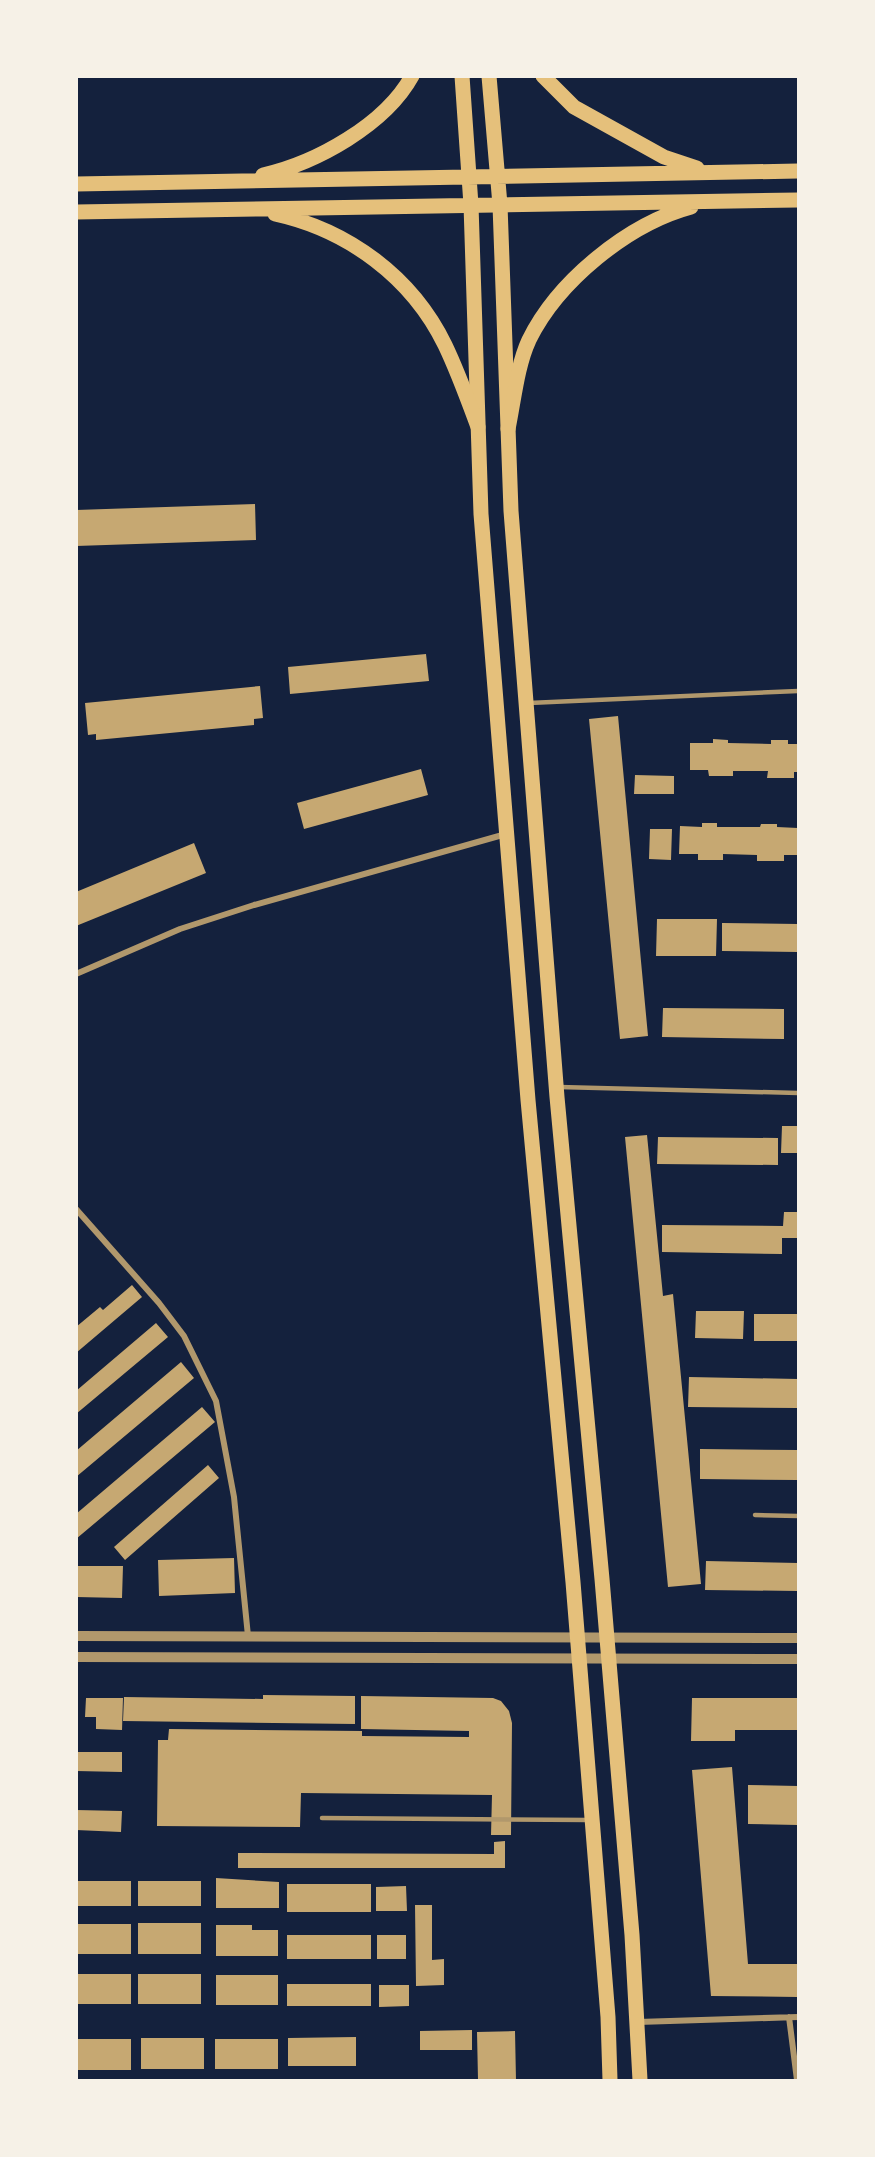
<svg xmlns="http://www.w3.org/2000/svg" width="875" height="2157" font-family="'Titillium Web',sans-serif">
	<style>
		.building { fill: #c6a872 }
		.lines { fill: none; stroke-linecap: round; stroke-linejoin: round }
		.service { stroke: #b1986c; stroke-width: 4.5 }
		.minor { stroke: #b1986c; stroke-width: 6 }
		.tertiary { stroke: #b1986c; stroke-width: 10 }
		.primary { stroke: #e5c07b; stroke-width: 15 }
		.trunk { stroke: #e5c07b; stroke-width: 15 }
	</style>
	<rect width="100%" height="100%" fill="#14213d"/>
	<path class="building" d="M255,504L256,540L76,546V510Z
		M426,654L429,681L290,694L288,667Z
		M260,686L263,718L254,719V725L96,740V734L88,735L85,703Z
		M618,716L648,1036L620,1039L589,719Z
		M713,739L728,740V743L771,744V740H788V744H798V772H794V778H767L768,771H733V776H709L708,770H690V743H713Z
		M421,769L428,795L304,829L297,803Z
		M635,775L674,776V794H634Z
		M702,823H717V827H760L761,824H777V827L798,828V855H784V861H757V855L723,854V860H698V854H679L680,826L702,827Z
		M650,829H672L671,860L649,859Z
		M194,843L206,873L76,926V892Z
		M657,919H717L716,956H656Z
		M722,923L798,924V952L722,951Z
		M663,1008L784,1009V1039L662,1037Z
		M782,1126H798V1153H781Z
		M647,1135L663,1296L673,1294L701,1584L668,1587L625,1137Z
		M658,1137L778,1138V1165L657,1164Z
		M784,1212H798V1238H782V1254L662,1252V1225L783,1226Z
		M132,1285L142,1297L76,1353V1327L100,1307L103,1310Z
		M696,1311H744L743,1339L695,1338Z
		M754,1314H798V1341H754Z
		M156,1323L168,1337L76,1414V1391Z
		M181,1362L194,1378L76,1477V1451Z
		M689,1377L798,1379V1408L688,1407Z
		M202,1407L215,1422L76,1539V1514Z
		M700,1449L798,1450V1480L700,1479Z
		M208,1465L219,1478L125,1560L114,1547Z
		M234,1558L235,1593L159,1596L158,1560Z
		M706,1561L798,1563V1591L705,1590Z
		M76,1566H123L122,1598L76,1597Z
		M263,1695L355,1696V1724L123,1721L124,1697L263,1699Z
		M361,1696L493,1698L501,1701L509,1711L512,1723L511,1835H491L492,1795L301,1793L300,1827L157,1826L158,1740H168L169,1729L362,1731V1736L469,1737V1731L361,1729Z
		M86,1698H123L122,1730L96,1729V1717H85Z
		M692,1698H798V1730H735V1741H691Z
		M76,1752H122V1772L76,1771Z
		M732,1767L748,1964H798V1997L711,1996L692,1770Z
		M748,1785L798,1786V1825L748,1824Z
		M76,1810L122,1811L121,1832L76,1830Z
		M505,1841V1868H238V1853L494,1854V1842Z
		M216,1878L279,1882V1908H216Z
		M76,1881H131V1906H76Z
		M138,1881H201V1906H138Z
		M287,1884H371V1912H287Z
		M406,1886L407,1911H376V1887Z
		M415,1905H432V1960L444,1959V1985L416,1986Z
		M138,1923H201V1954H138Z
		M76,1924H131V1954H76Z
		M216,1925H252V1930H278V1956H216Z
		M287,1935H371V1959H287Z
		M377,1935H406V1959H377Z
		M76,1974H131V2004H76Z
		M138,1974H201V2004H138Z
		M216,1975H278V2005H216Z
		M287,1984H371V2006H287Z
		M379,1985H409V2006L379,2007Z
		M472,2030V2050H420V2031Z
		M515,2031L516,2080H478L477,2032Z
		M356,2037V2066H288V2038Z
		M141,2038H204V2069H141Z
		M76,2039H131V2070H76Z
		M215,2039H278V2069H215Z"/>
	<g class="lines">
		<path class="service" d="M529,703L798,691
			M559,1087L798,1093
			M755,1515L798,1516
			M322,1818L589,1820"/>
		<path class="minor" d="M76,974L180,929L254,905L506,834
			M76,1209L159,1303L184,1336L216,1401L234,1497L248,1636
			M789,2017L797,2080
			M638,2022L798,2017"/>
		<path class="tertiary" d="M76,1636L798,1638
			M76,1657L798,1659"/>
		<path class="primary" d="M471,205L481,514L528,1100L573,1582L608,2017L610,2080
			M500,205L511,511L557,1097L602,1579L632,1935L640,2080"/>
		<path class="trunk" d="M462,76L471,205
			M489,76L500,205
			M543,76L574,107L664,157L697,168
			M263,175C316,163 385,125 412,76
			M76,184L798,171
			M76,212L798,200
			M275,214C348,230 412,277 445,345C458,372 468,400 478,427
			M508,429C514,400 517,366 529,340C558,281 628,224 691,207"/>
	</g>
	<rect width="875" height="2157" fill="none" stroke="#f6f1e7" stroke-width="156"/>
</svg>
